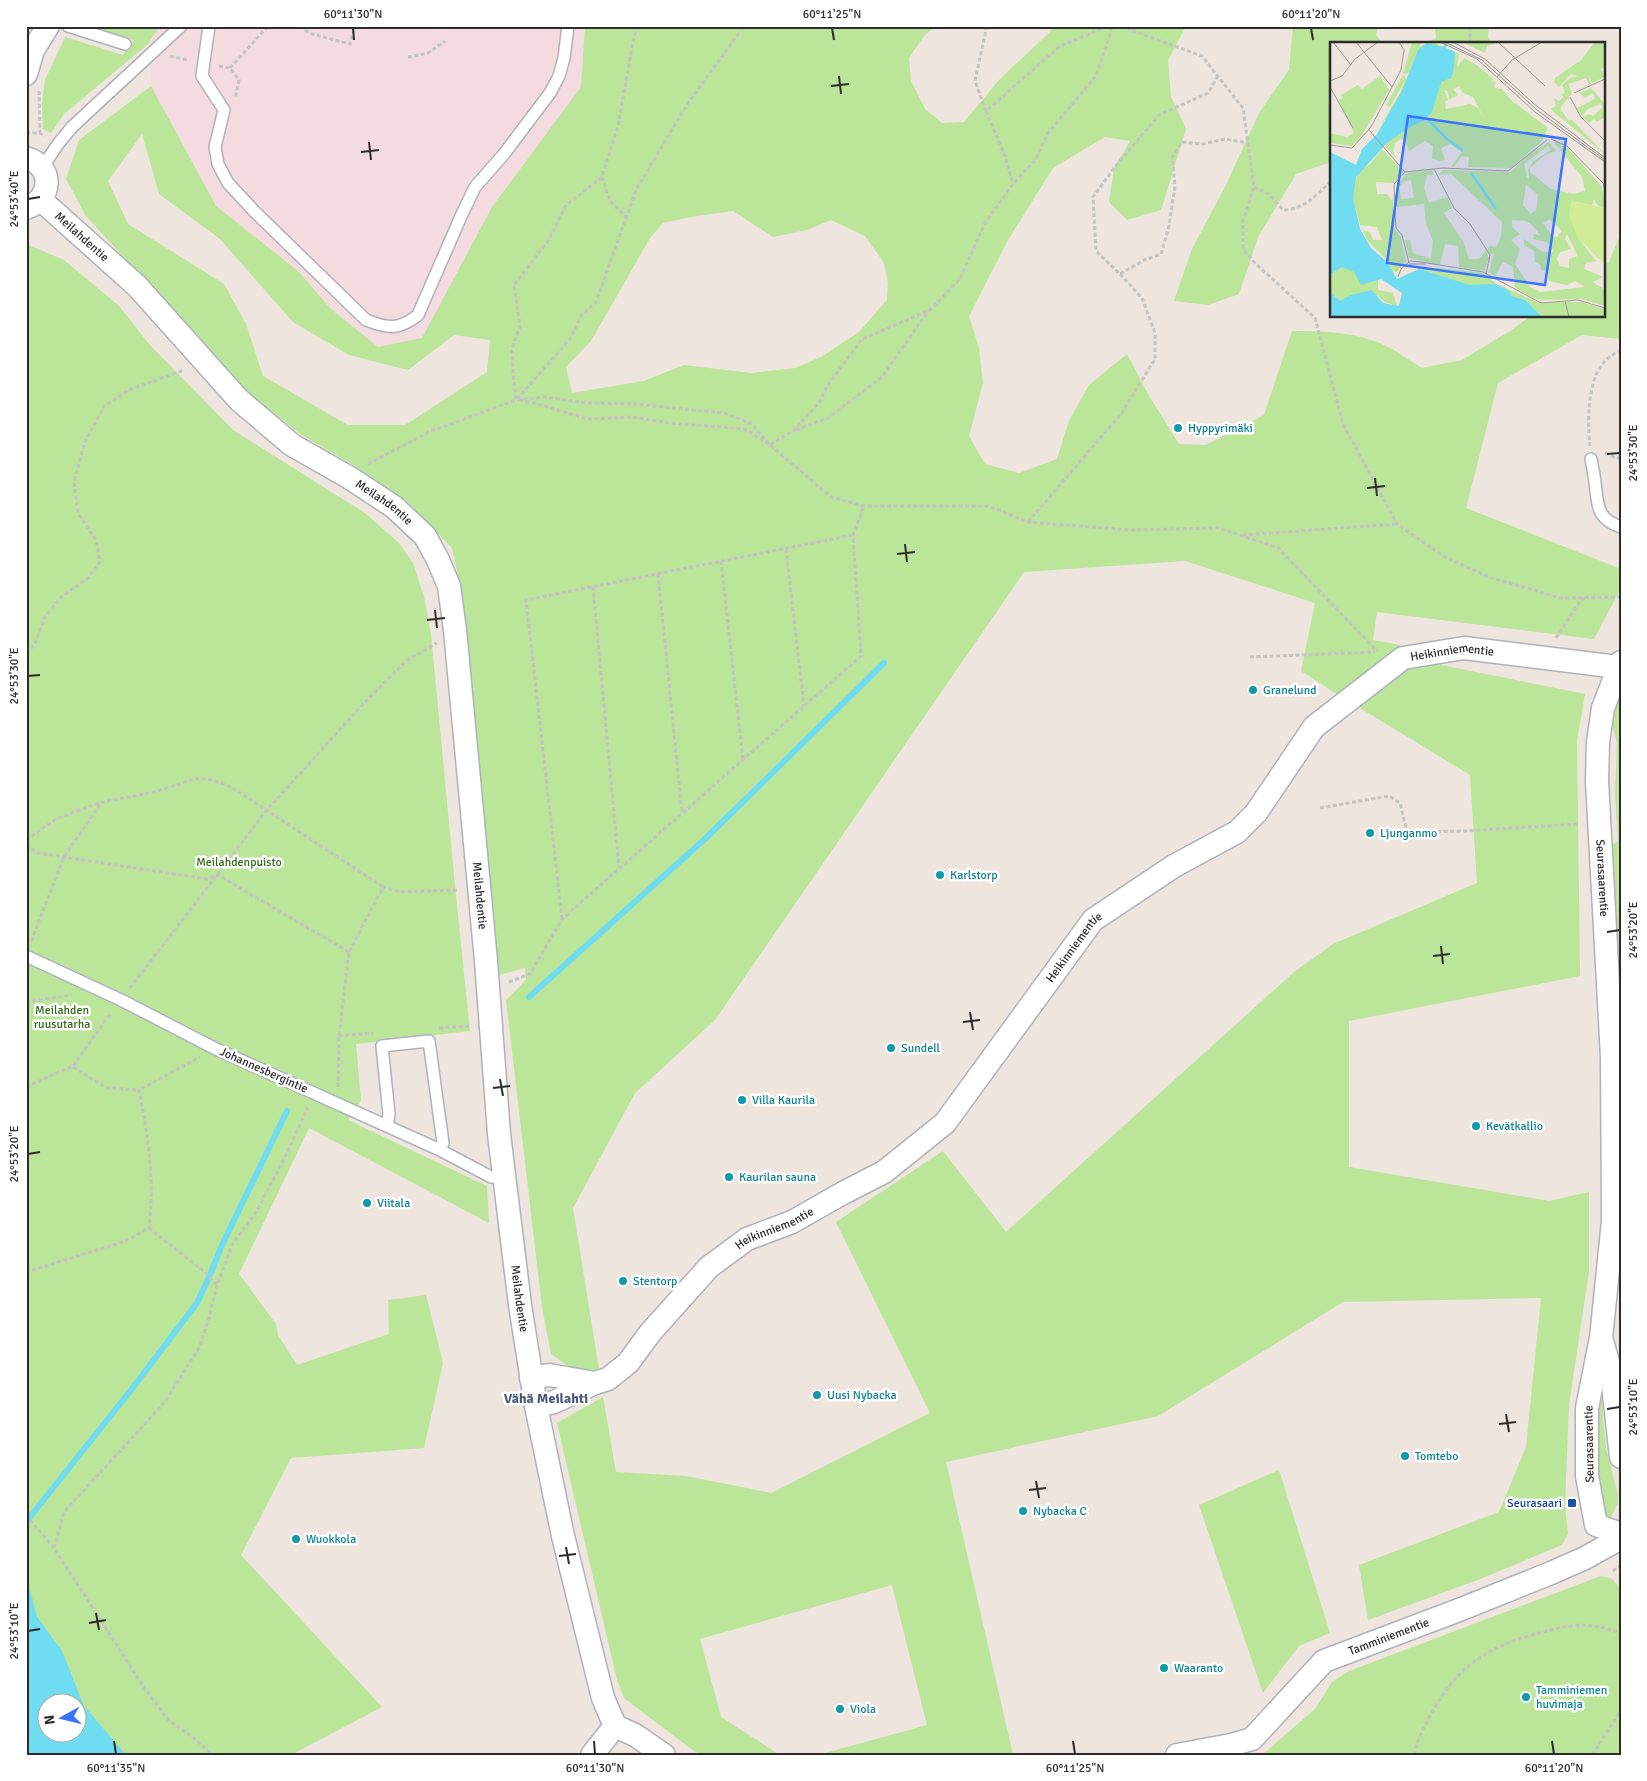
<svg xmlns="http://www.w3.org/2000/svg" width="1647" height="1781" font-family="Signika,sans-serif">
	<style>
		.medical { fill: #f4dbdf }
		.green { fill: #bbe599; fill-rule: evenodd }
		.water { fill: #6fdcf1; fill-rule: evenodd }
		.lines { fill: none; stroke-linecap: round; stroke-linejoin: round }
		.stream { stroke: #6fdcf1; stroke-width: 6 }
		.lane-casing { stroke: #aeb2bc; stroke-width: 14 }
		.street-casing { stroke: #aeb2bc; stroke-width: 25 }
		.path { stroke: #c4c4c4; stroke-width: 3; stroke-dasharray: 4 2.5; stroke-linecap: butt }
		.lane { stroke: #fff; stroke-width: 11 }
		.street { stroke: #fff; stroke-width: 22 }
		.ticks { fill: none; stroke: #2c2c2c; stroke-width: 2 }
		.culture-dot { fill: #0f9aa8; stroke: #fff; stroke-width: 2 }
		.transit-dot { fill: #1a4fb4; stroke: #fff; stroke-width: 2 }
		.labels { text-anchor: middle; stroke-width: 5; stroke-linejoin: round; paint-order: stroke }
		.street-label { font-size: 12px; fill: #2c2c2c; stroke: #fff }
		.culture-label { font-size: 12px; fill: #0d838f; stroke: #fff; text-anchor: start }
		.park-label { font-size: 12px; fill: #326b19; stroke: #fff }
		.transit-label { font-size: 12px; fill: #164399; stroke: #fff; text-anchor: end }
		.neighbourhood-label { font-size: 14px; font-weight: bold; fill: #4a597e; stroke: #fff }
		.inset-river { fill: none; stroke: #6fdcf1; stroke-width: 2.5 }
		.inset-road { fill: none; stroke: #a09b97; stroke-width: 1 }
		.view { fill: #3a73fe; fill-opacity: 0.15; stroke: #3a73fe; stroke-width: 2.5 }
		.inset-edge { fill: none; stroke: #2c2c2c; stroke-width: 2.5 }
		.neatline { fill: none; stroke: #2c2c2c; stroke-width: 2 }
		.ticks-label { font-size: 12px; text-anchor: middle; fill: #2c2c2c }
	</style>
	<rect width="100%" height="100%" fill="#ede5de"/>
	<path class="medical" d="M160,26H585L581,87L492,207L422,339L377,347L331,309L298,271L216,206L151,86L148,44Z"/>
	<path class="green" d="M91,26H160L148,44L64,114L51,133L43,129L42,103L45,80L65,37L123,55L134,40Z
		M585,26H935L924,36L909,58L911,81L925,109L942,123L964,122L999,80L1056,26H1186L1168,60L1171,97L1186,129L1161,210L1127,220L1109,202L1114,168L1130,141L1105,137L1053,168L1008,240L969,316L979,348L983,383L969,436L985,464L1019,473L1057,459L1069,421L1089,385L1127,354L1148,394L1179,444L1206,445L1264,415L1292,331C1326,331 1361,332 1392,349C1402,355 1412,362 1422,368L1462,360L1510,331L1531,316H1603V265L1609,262L1621,233V339L1582,335L1498,383L1466,508L1621,569V588L1594,639L1377,612L1373,640L1400,645L1338,695L1301,671L1315,603L1185,561L1024,572L715,1020L635,1093L573,1208L599,1369L575,1371L551,1354L542,1307L506,1000L526,980L525,968L498,975L462,594L452,548L407,501L353,465L300,434L244,389L86,216L66,179L79,140L151,86L216,206L298,271L331,309L378,347L422,338L492,207L581,87ZM142,134L159,194L220,239L293,322L349,355L408,370L454,335L490,340L487,372L405,425H348L263,376L246,324L224,284L128,224L108,181ZM733,211L773,237L807,230L831,220L865,236L884,263L888,282L887,300L859,332L821,357L795,368L751,373L684,365L644,381L572,393L566,367L591,341L650,238L663,223L696,216Z
		M1293,26H1378L1376,35L1383,44H1331V162L1296,174L1258,237L1239,294L1208,305L1174,301L1192,249L1226,185L1259,113L1289,70Z
		M1435,26H1489L1488,37L1491,44H1417L1436,39Z
		M26,244L64,260L119,306L149,344L233,430L365,513L399,543L413,563L424,597L431,634L456,896L470,1031L356,1044L361,1100L348,1120L487,1186L489,1223L309,1128L239,1274L276,1324L278,1335L297,1365L389,1334L388,1300L426,1295L443,1363L424,1448L291,1458L241,1555L382,1707L291,1755H26ZM48,1704H78V1734H48Z
		M1436,664L1585,694L1577,741L1580,976L1349,1021V1167L1549,1201L1589,1192V1271L1569,1405L1565,1505L1568,1534L1562,1545L1480,1579L1368,1620L1359,1565L1499,1512L1526,1447L1541,1298L1343,1302L1158,1416L946,1462L1013,1755H818L927,1725L892,1585L700,1639L721,1717L780,1755H701L691,1749L624,1698L617,1680L557,1423L603,1397L616,1472L686,1476L771,1493L930,1413L836,1222L943,1151L1006,1232L1294,972L1333,944L1477,883L1470,775L1350,702L1398,670Z
		M1621,686V986L1612,845L1618,841L1615,794L1617,743L1610,717Z
		M1602,1382L1603,1419L1606,1448L1618,1495V1503L1611,1517L1606,1518L1593,1440Z
		M1279,1470L1330,1633L1299,1646L1263,1693L1199,1505Z
		M1601,1576L1612,1579L1621,1589V1755H1262L1315,1709L1332,1682L1349,1671Z"/>
	<path class="water" d="M26,1587L30,1590L37,1617L62,1651L84,1706L126,1755H26ZM48,1704H78V1734H48Z"/>
	<g class="lines">
		<path class="stream" d="M529,997L706,838L884,663
			M26,1522L131,1390L197,1303L210,1275L222,1245L287,1111"/>
		<defs>
			<path id="lane" d="M68,26L125,44
				M209,26L202,76L224,110L215,147L218,164L228,183L254,211L366,320C389,329 399,330 418,315L462,214L475,187L504,154L550,93L559,76L564,58L568,26
				M42,168L58,144L72,127L181,26
				M1591,459C1593,469 1595,480 1596,491C1598,510 1600,520 1621,527
				M26,956L121,1000L216,1049L440,1150L491,1177H503
				M387,1126L389,1114L382,1046L429,1041L443,1143L440,1150"/>
			<g id="street">
				<path d="M26,74L33,50L48,26"/>
				<path d="M26,158C54,166 53,199 26,208"/>
				<path id="s1" d="M41,200L137,286L239,400L292,445L350,478L394,507L425,536L438,560L449,586L455,630L486,961L499,1134L520,1305L536,1406L563,1536L603,1698L615,1726L592,1755"/>
				<path id="s2" d="M1621,662L1603,708L1598,742L1597,781L1612,1057L1613,1221L1601,1338L1587,1408V1476L1596,1525L1621,1534"/>
				<path d="M1602,1341L1612,1376L1621,1457"/>
				<path d="M531,1378L549,1375L595,1383"/>
				<path id="s3" d="M536,1406L554,1402L595,1383L608,1379L628,1363L650,1333L709,1267L747,1239L792,1222L843,1193L884,1172L945,1123L1093,920L1174,866L1237,832L1256,813L1314,727L1403,658L1464,648L1618,667"/>
				<path d="M615,1726L635,1735L664,1755"/>
				<path id="s4" d="M1177,1755L1231,1745L1252,1739L1324,1661L1459,1610L1551,1573L1585,1558L1621,1538"/>
			</g>
		</defs>
		<use href="#lane" class="lane-casing"/>
		<use href="#street" class="street-casing"/>
		<path class="path" d="M300,26L309,33L350,44L355,26
			M985,26L986,30L975,81L986,111L1060,46L1108,26
			M1120,26L1202,56L1243,108L1254,187L1243,221V249L1255,263L1315,318L1343,424L1397,524L1443,556L1489,577L1560,598L1621,597
			M1470,44V26
			M170,56L188,60
			M408,57L428,53L445,41
			M219,66L230,68L239,80L235,98
			M230,68L268,26
			M1218,76L1208,93L1159,115L1114,168L1093,197L1096,251L1120,274L1144,260L1161,254L1169,226L1175,186L1172,157L1182,142L1203,144L1225,139L1248,143
			M39,91L40,133
			M986,111L1005,156L1013,184
			M26,133H40L45,136
			M602,177L610,201L626,217
			M1254,187L1269,194L1283,210C1303,210 1318,194 1331,181
			M516,399L513,373L512,348L520,327L514,285L548,241L566,205L602,177L618,126L634,36L639,26
			M517,399L571,338L581,316L596,302L636,190L686,106L744,26
			M519,400L538,404L587,419L632,417L670,423L745,429L770,445L831,497L864,506H988L1028,522L1131,530L1219,528L1278,548L1377,651
			M796,430L828,418L882,377L929,310
			M1590,446C1587,416 1586,362 1621,351
			M1605,453L1616,458H1621
			M368,464L429,432L516,400L545,397L586,403L634,404L724,413L752,424L770,445L794,430L819,403L827,386L862,339L930,310L960,279L985,223L1013,184L1035,160L1048,133L1096,76L1113,26
			M1028,522L1121,414L1155,359V333L1142,298L1120,274
			M1243,535L1397,524
			M786,549L804,706
			M721,561L743,760
			M658,574L682,813
			M593,587L619,868
			M1556,638L1578,604L1584,598
			M26,653L35,644L45,617L61,597L88,578L100,562L96,540L78,513L74,483L84,444L104,406L129,390L184,370
			M1250,657L1375,652
			M1320,808L1389,796L1400,803L1407,832L1465,831L1578,824
			M26,840L56,819L102,802L155,792L194,779H208L225,784L242,794L383,887
			M26,845L38,853L207,879L218,875L349,952
			M562,919L526,600L853,535
			M31,941L64,857L101,803
			M509,982L530,974L562,919L861,656L853,535L864,506
			M130,988L266,811L364,703L406,661L437,643
			M26,1002L72,995
			M439,1028L470,1026
			M339,1036L373,1033
			M73,1067L107,1088L139,1090
			M26,1087L73,1066L111,1013
			M338,1087L339,1036L349,952L383,887L400,892L458,890
			M149,1228L207,1274L217,1285
			M26,1272L123,1242L149,1228C155,1181 148,1136 139,1090L200,1057
			M26,1515L54,1548L145,1689L169,1721L195,1739L212,1755
			M54,1548L64,1512L164,1403L199,1348L210,1315L217,1285L233,1243L255,1214L284,1159L308,1107
			M1613,1571L1621,1565
			M1415,1755C1415,1741 1424,1728 1430,1716C1456,1667 1486,1647 1539,1633C1574,1624 1586,1621 1621,1633
			M1592,1755L1621,1710"/>
		<use href="#lane" class="lane"/>
		<use href="#street" class="street"/>
	</g>
	<path class="ticks" d="M353,28L354,40M832,28L834,40M1311,28L1313,40M839,76L841,94M831,86L849,84M369,142L371,160M361,152L379,150M28,199L40,197M1607,454L1620,453M1375,478L1377,496M1367,488L1385,486M905,544L907,562M897,554L915,552M435,610L437,628M427,620L445,618M28,676L40,675M1607,932L1620,930M1441,946L1443,964M1433,956L1450,954M970,1012L973,1030M963,1022L980,1020M500,1079L503,1096M493,1088L510,1086M28,1154L40,1152M1607,1409L1620,1407M1506,1414L1509,1432M1499,1424L1516,1422M1036,1481L1039,1498M1029,1490L1046,1488M566,1547L569,1564M559,1556L576,1554M96,1613L99,1630M89,1623L106,1620M28,1631L40,1629M114,1741L116,1754M594,1741L595,1754M1073,1741L1075,1754M1552,1741L1554,1754"/>
	<g class="culture-dot">
		<circle cx="1178" cy="428" r="5"/>
		<circle cx="1253" cy="690" r="5"/>
		<circle cx="1370" cy="833" r="5"/>
		<circle cx="940" cy="875" r="5"/>
		<circle cx="891" cy="1048" r="5"/>
		<circle cx="742" cy="1100" r="5"/>
		<circle cx="1476" cy="1126" r="5"/>
		<circle cx="729" cy="1177" r="5"/>
		<circle cx="367" cy="1203" r="5"/>
		<circle cx="623" cy="1281" r="5"/>
		<circle cx="817" cy="1395" r="5"/>
		<circle cx="1405" cy="1456" r="5"/>
		<circle cx="1023" cy="1511" r="5"/>
		<circle cx="296" cy="1539" r="5"/>
		<circle cx="1164" cy="1668" r="5"/>
		<circle cx="1526" cy="1697" r="5"/>
		<circle cx="840" cy="1709" r="5"/>
	</g>
	<rect class="transit-dot" x="1567" y="1498" width="10" height="10" rx="2.5"/>
	<g class="labels">
		<g class="street-label">
			<text dy="4" stroke="none"><textPath href="#s1" startOffset="55">Meilahdentie</textPath></text>
			<text dy="4" stroke="none"><textPath href="#s1" startOffset="460">Meilahdentie</textPath></text>
			<text dy="4" stroke="none"><textPath href="#s3" startOffset="1220">Heikinniementie</textPath></text>
			<text dy="4" stroke="none"><textPath href="#s2" startOffset="220">Seurasaarentie</textPath></text>
			<text dy="4" stroke="none"><textPath href="#s1" startOffset="880">Meilahdentie</textPath></text>
			<text dy="4" stroke="none"><textPath href="#s3" startOffset="725">Heikinniementie</textPath></text>
			<text transform="translate(264 1070) rotate(24)" y="4">Johannesbergintie</text>
			<text dy="4" stroke="none"><textPath href="#s3" startOffset="305">Heikinniementie</textPath></text>
			<text dy="4" stroke="none"><textPath href="#s1" startOffset="1285">Meilahdentie</textPath></text>
			<text transform="translate(1589 1444) rotate(-91)" y="4">Seurasaarentie</text>
			<text dy="4" stroke="none"><textPath href="#s4" startOffset="252">Tamminiementie</textPath></text>
		</g>
		<g class="culture-label">
			<text x="1188" y="432">Hyppyrimäki</text>
			<text x="1263" y="694">Granelund</text>
			<text x="1380" y="837">Ljunganmo</text>
			<text x="950" y="879">Karlstorp</text>
			<text x="901" y="1052">Sundell</text>
			<text x="752" y="1104">Villa Kaurila</text>
			<text x="1486" y="1130">Kevätkallio</text>
			<text x="739" y="1181">Kaurilan sauna</text>
			<text x="377" y="1207">Viitala</text>
			<text x="633" y="1285">Stentorp</text>
			<text x="827" y="1399">Uusi Nybacka</text>
			<text x="1415" y="1460">Tomtebo</text>
			<text x="1033" y="1515">Nybacka C</text>
			<text x="306" y="1543">Wuokkola</text>
			<text x="1174" y="1672">Waaranto</text>
			<text x="1536" y="1694">Tamminiemen<tspan x="1536" dy="14">huvimaja</tspan></text>
			<text x="850" y="1713">Viola</text>
		</g>
		<g class="park-label">
			<text x="239" y="866">Meilahdenpuisto</text>
			<text x="62" y="1014">Meilahden<tspan x="62" dy="14">ruusutarha</tspan></text>
		</g>
		<g class="transit-label">
			<text x="1562" y="1507">Seurasaari</text>
		</g>
		<g class="neighbourhood-label">
			<text x="546" y="1403">Vähä Meilahti</text>
		</g>
	</g>
	<g transform="translate(1330 42)">
		<rect width="275" height="275" fill="#ede5de"/>
		<path d="M82,0H92L89,4L103,0L113,5L83,36H78L89,4L79,31L73,32ZM132,0H163L165,2L157,4L155,11ZM265,0H275V25L271,27L275,35L262,41L258,34L261,42L243,50L259,42L256,36L238,42L242,51L230,66L238,78H242L275,112L220,67L226,64L224,56L229,59L234,55L231,52L235,51L232,43L240,36L249,34L241,32L229,45L224,40L225,36L251,18ZM116,6L129,12L127,25L134,16L145,22L165,38L160,39L166,40L164,46L172,47L181,58L218,86L212,99L181,126L138,125L139,115L132,114L124,125H121L132,110L120,102L111,106L115,118L109,119L102,116L103,104L95,99L79,109L75,97L69,98L65,101L63,109L67,117L55,104ZM129,44L133,51L143,55L155,78L148,66L140,62L116,67L115,59L118,58L114,48L118,49L119,57L123,56L128,53L123,47ZM73,33L79,41L46,91L70,51L75,38L60,65L56,63ZM50,34L59,48L30,96L22,104L0,101V91L17,95L24,91L8,58L13,56L11,53L28,43L32,47ZM261,46L275,62V76L267,79L264,77L259,81L253,75L259,72L263,74L273,65L270,62L258,67L252,74L247,66L265,57L263,51L255,56L250,51ZM223,99L232,102L230,108L234,102L272,145L275,166L268,164L264,157L262,163L241,159L252,201L266,219L256,221L254,227L273,235L263,240L275,248V264L252,257L212,258L204,256L185,246L183,225L173,220L165,234L159,230L164,211L161,213L157,207L160,204L166,205L171,195L172,180L121,132L107,133L113,128L181,130L198,113L219,100L226,109L215,113L200,126V130L221,147L243,152L255,149L252,135ZM218,104L221,108L203,119L198,128L199,136L197,135L194,122ZM196,142L208,153L206,168L201,172L193,163ZM219,177L232,189L227,195L222,194L213,181ZM182,178L196,179L202,183L210,193L204,192L203,197L216,200L223,207V210H213L194,197V203L204,209L205,220L211,223L210,227L217,229L219,239L237,243L245,239L255,245L211,250L201,246L185,222L190,207L181,198L190,192L182,185ZM237,192L248,214L239,217V226L230,224L227,217L230,210L241,207L235,197ZM52,107L73,130L64,141L46,140L47,152H57L62,159L63,152L64,186L71,195L76,219L67,230L62,229L57,218L37,198L33,188L40,190L43,198H52L47,185L30,183L21,150L30,127L39,123ZM102,128L104,133H97L94,146L99,161L117,155L122,166L114,171L133,199L139,217H149L156,208L159,216L154,229L129,225L128,204L115,202L110,223L79,216L75,198H80L83,211L101,217L103,199L96,182L94,162L66,165V145L77,131ZM81,138L84,156L71,157L69,145L74,139ZM12,225L48,237V248L63,251L67,264L54,260L48,253L7,259L0,250V233ZM107,226L152,231L167,242L207,260H252L274,267L275,275H208L181,254L72,236L89,227L105,229Z" fill="#bbe599" fill-rule="evenodd"/>
		<path d="M241,159L275,166V222L248,197L239,173Z" fill="#d0ec95"/>
		<path d="M116,0H118L116,6L125,10L123,31L121,36L111,40L102,70L94,79L83,83L57,101L26,135L23,156L30,187L41,206L57,220L67,237L89,227L140,243L166,242L179,249L181,254L195,258L212,275H0V250L10,259L21,253L42,248L53,261L69,264L72,251L51,237L31,243L24,230L12,225L0,233V110L26,123L32,107L47,92L72,49L88,8L97,1L113,5Z" fill="#6fdcf1"/>
		<path class="inset-river" d="M97,77L118,98L133,108M141,131L166,167"/>
		<path class="inset-road" d="M3,0L21,23M26,0L62,45M110,0L147,17L205,70L275,120M115,0L152,18L207,68L275,118M123,0L155,17L203,61L275,116M169,1L215,44M167,35L182,18L212,0M0,39L12,34L25,17L48,0M0,45L23,86M244,51L275,37M240,55L251,75L275,99M39,88L75,130L113,126L178,129L217,98M221,97L237,104L273,141L275,148M0,103L22,106L41,85L71,28L74,8L69,0M104,127L124,166L140,182L160,213L156,232M75,130L64,142L65,171L66,186L72,193L79,221M79,222H96M68,235L71,227L80,219L91,220L153,230L211,261L248,258L275,266M235,259L239,275"/>
		<path class="view" d="M78,74L236,97L215,243L57,221Z"/>
		<rect width="275" height="275" class="inset-edge"/>
	</g>
	<rect width="1647" height="1781" fill="none" stroke="#ffffff" stroke-width="55"/>
	<g transform="translate(62 1718) rotate(262)"><circle r="24" fill="#ffffff" stroke="#ababab"/>
	<path d="M0-4L9 19L0 12L-9 19Z" fill="#3a73fe"/>
	<text y="-8" font-size="14" font-weight="bold" text-anchor="middle" fill="#2c2c2c">N</text>
	</g>
	<rect x="28" y="28" width="1592" height="1726" class="neatline"/>
	<g class="ticks-label">
		<text x="353" y="18">60°11'30"N</text>
		<text x="832" y="18">60°11'25"N</text>
		<text x="1311" y="18">60°11'20"N</text>
		<text transform="translate(14 199) rotate(-90)" y="4">24°53'40"E</text>
		<text transform="translate(1633 453) rotate(-90)" y="4">24°53'30"E</text>
		<text transform="translate(14 676) rotate(-90)" y="4">24°53'30"E</text>
		<text transform="translate(1633 930) rotate(-90)" y="4">24°53'20"E</text>
		<text transform="translate(14 1154) rotate(-90)" y="4">24°53'20"E</text>
		<text transform="translate(1633 1407) rotate(-90)" y="4">24°53'10"E</text>
		<text transform="translate(14 1631) rotate(-90)" y="4">24°53'10"E</text>
		<text x="116" y="1772">60°11'35"N</text>
		<text x="595" y="1772">60°11'30"N</text>
		<text x="1075" y="1772">60°11'25"N</text>
		<text x="1554" y="1772">60°11'20"N</text>
	</g>
</svg>
